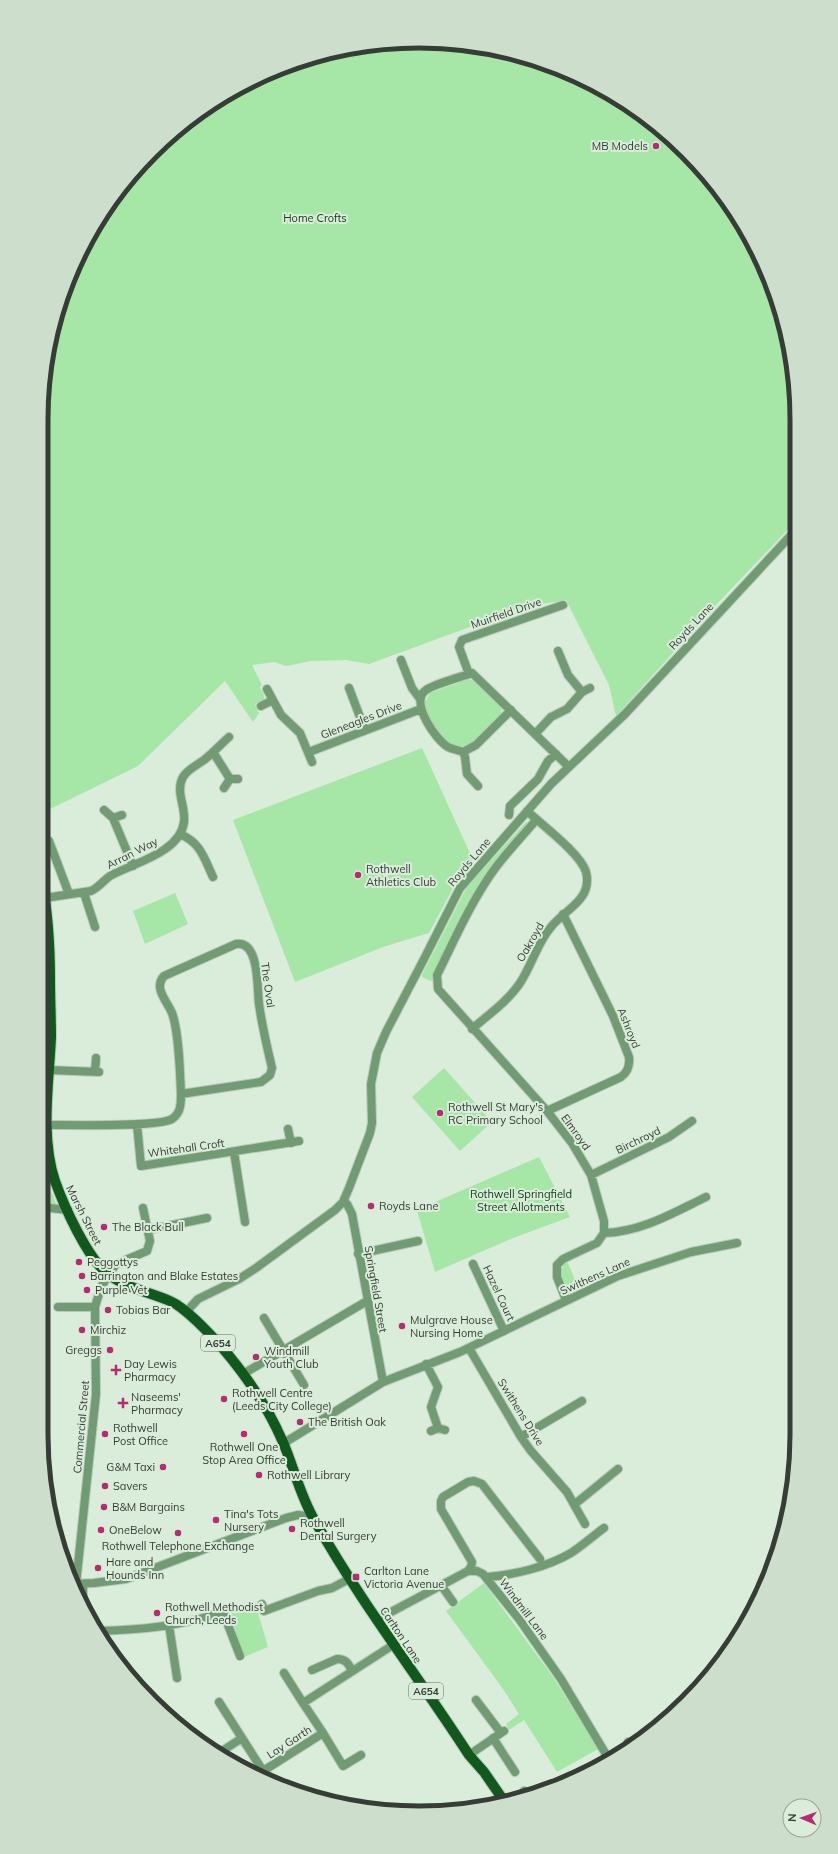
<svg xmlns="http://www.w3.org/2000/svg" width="838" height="1854" font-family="Mulish,sans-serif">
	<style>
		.green { fill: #a6e6a7 }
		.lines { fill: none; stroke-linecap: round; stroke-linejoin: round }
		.minor-casing { stroke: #b9c9b9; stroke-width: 10 }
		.tertiary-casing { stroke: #b9c9b9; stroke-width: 10 }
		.primary-casing { stroke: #b9c9b9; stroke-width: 12 }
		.minor { stroke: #719b72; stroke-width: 8 }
		.tertiary { stroke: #719b72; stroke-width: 8 }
		.primary { stroke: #11581c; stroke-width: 10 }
		.poi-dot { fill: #b42d70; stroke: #daecda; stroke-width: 1.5 }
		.labels { text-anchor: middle; stroke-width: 4; stroke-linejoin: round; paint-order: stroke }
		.shield { fill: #daecda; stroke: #677267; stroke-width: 1 }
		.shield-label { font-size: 10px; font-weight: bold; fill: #363d36 }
		.poi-label { font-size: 11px; fill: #363d36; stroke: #daecda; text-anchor: start }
		.park-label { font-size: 11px; fill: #134018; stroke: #daecda }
		.street-label { font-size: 11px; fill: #363d36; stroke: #daecda }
		.rim { fill: none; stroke: #363d36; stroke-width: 5 }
	</style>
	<rect width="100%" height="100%" fill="#daecda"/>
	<path class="green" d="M395,42L469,44L541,61L649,119L719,189L768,274L794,369V523L716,605L616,716L609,685L566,600L524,607L369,664L346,660L311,661L286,666L274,662L252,665L262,685L260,687L264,695V699L255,704L259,713L253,722L225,681L138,766L44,812L41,806V419L61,297L92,230L135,170L189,119L252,80L321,54Z
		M468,679L475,681L502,707L501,714C493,722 478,742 468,745C447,753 426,720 425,702L430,693Z
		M422,748L474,862L453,888L429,933L386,946L295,982L233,820Z
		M527,822V825L486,874L469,903L434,971L432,980L431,981L422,977V975L467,887L525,823Z
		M175,893L188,924L145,944L133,911Z
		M41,931L43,952L41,1034Z
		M444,1068L492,1122L460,1151L412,1097Z
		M539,1157L570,1217L513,1238L435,1272L416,1207L433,1203Z
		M41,1183L52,1193L56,1204L41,1202Z
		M567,1261L578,1287L571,1291C559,1286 558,1270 567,1261Z
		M484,1583L553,1677L598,1749L557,1772L524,1720L509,1730L506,1724L519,1714L503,1689L446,1611Z
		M255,1602L268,1647L244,1657L229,1610Z"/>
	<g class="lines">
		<defs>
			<path id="minor" d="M558,651L568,675L582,692
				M401,660L412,688L420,699
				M469,674L459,647L462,640L563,605
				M349,688L365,730
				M267,689L281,715L300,733L312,762
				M261,706L273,700
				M511,710L476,745L463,752C458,750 452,749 448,747C436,740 409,702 426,690C434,684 461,677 472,673L569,767
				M535,734L551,717L567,709L582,692L590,688
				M213,752L230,779
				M309,752L421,709
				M463,752L465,757L467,774L478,786
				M224,788L230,779H238
				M104,810L113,818L133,866
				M509,815L510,806L538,779L548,761L556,754
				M113,818L122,815
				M536,820C521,838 504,855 491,874C469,906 454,941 437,975L438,989L547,1111L572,1143L591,1175L604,1221V1233L597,1243L563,1259L557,1265V1277L566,1300
				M180,834C201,843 204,858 213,877
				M49,841L69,894
				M84,893L95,927
				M45,898L91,891C98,888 103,881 110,876C133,863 180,853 184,822C186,806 175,792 183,777C187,770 197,765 204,760C213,753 221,744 229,737
				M472,1029C488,1015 508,1001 520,983C532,965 537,943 551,927C565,909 593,900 586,872C581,854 542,825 527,811
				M49,1070L99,1072
				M95,1072L96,1058
				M547,1111L621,1077C628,1072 630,1066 629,1057L613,1016L563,914
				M137,1124L141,1166L299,1141
				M48,1125C69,1125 159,1127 172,1119C181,1113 181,1103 181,1094C180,1072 179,1032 172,1013C167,1001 153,988 164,976L236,944C260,940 257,990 259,1004C262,1026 267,1047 272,1068L270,1075L261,1082L181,1094
				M288,1129L291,1143
				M234,1152L245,1222
				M41,1167L51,1166
				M591,1175L669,1137L692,1121
				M343,1202L347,1204L352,1214L383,1382
				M41,1207L68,1210
				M148,1230L207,1218
				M604,1233C641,1232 673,1213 706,1197
				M358,1254L418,1241
				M473,1264L504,1331
				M58,1307H95L101,1287L116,1264L147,1251L150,1241L143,1208
				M186,1312L198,1299L239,1279L256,1268L335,1210L343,1202L349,1188L370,1133L372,1123L371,1084L377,1053L386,1032L424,959L460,888L551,784L625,714L794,532
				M264,1318L304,1385
				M469,1348L521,1437L531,1451L567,1492L585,1524
				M426,1364L438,1387L431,1407L438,1428
				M243,1374L367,1301
				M431,1431L438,1428L445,1430
				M521,1437L582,1401
				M284,1443L383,1382L460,1352L618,1276L691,1252L737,1243
				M575,1504L618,1469
				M468,1571L471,1567L472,1562L441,1509V1501L443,1497L468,1482L474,1481L482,1484L540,1559
				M487,1577C514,1575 547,1567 571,1553C582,1546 593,1536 604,1528
				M441,1585L453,1602
				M262,1604L264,1611L318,1591L332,1588L349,1579
				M83,1606V1584
				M376,1620L468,1571H477L483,1574L519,1619L561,1679L610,1761
				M169,1625L177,1678
				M97,1631C141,1630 181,1626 223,1612L240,1656
				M312,1670L337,1659C346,1659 348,1663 352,1671
				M284,1673L303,1703
				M476,1700L501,1733
				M219,1702L242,1738
				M323,1733L343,1766L361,1755
				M493,1738L515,1772
				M628,1742L630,1746
				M219,1753L242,1738L263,1771L323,1733L303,1703L393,1645
				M469,1755L504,1731
				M524,1791L525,1793"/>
			<path id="tertiary" d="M73,1584L94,1583L126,1579L286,1518L298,1515L313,1517
				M76,1584L96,1394L95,1307"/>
			<path id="primary" d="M41,877C48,911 50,945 50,980C50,999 51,1018 51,1037C49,1082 40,1137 55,1181C64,1206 87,1258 108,1274C126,1288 149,1292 170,1301C186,1308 208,1332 220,1345C245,1374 267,1405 282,1440C294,1467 300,1496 315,1521C361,1603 418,1676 469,1755L484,1772L504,1801"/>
		</defs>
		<use href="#minor" class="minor-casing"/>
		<use href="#tertiary" class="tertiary-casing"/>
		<use href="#primary" class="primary-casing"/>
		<use href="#minor" class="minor"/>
		<use href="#tertiary" class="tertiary"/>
		<use href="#primary" class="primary"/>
	</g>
	<g class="poi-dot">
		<circle cx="656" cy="146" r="4"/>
		<circle cx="358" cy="875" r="4"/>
		<circle cx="440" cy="1113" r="4"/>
		<circle cx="371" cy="1206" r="4"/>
		<circle cx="104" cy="1227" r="4"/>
		<circle cx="79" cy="1262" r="4"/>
		<circle cx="82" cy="1276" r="4"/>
		<circle cx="87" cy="1290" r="4"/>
		<circle cx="108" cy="1310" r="4"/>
		<circle cx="402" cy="1326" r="4"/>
		<circle cx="82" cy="1330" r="4"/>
		<circle cx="110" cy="1350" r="4"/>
		<circle cx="256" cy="1357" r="4"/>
		<path d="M114 1364h4v4h4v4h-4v4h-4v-4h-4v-4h4z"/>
		<circle cx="224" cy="1399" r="4"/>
		<path d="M121 1397h4v4h4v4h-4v4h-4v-4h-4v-4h4z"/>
		<circle cx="300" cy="1422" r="4"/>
		<circle cx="105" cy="1434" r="4"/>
		<circle cx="244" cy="1434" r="4"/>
		<circle cx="163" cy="1467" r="4"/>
		<circle cx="259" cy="1475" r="4"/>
		<circle cx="105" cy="1486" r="4"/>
		<circle cx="104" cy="1507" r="4"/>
		<circle cx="216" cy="1520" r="4"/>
		<circle cx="292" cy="1529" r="4"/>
		<circle cx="101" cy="1530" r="4"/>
		<circle cx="178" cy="1533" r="4"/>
		<circle cx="98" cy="1568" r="4"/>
		<rect x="352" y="1573" width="8" height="8" rx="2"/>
		<circle cx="157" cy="1613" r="4"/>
	</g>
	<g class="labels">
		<g class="shield">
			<rect x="201" y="1335" width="34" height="16" rx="3"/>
			<rect x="409" y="1683" width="34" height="16" rx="3"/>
		</g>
		<g class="shield-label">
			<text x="218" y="1347">A654</text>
			<text x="426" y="1695">A654</text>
		</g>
		<g class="poi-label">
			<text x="648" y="150" text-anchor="end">MB Models</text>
			<text x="366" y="873">Rothwell<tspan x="366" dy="13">Athletics Club</tspan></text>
			<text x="448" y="1111">Rothwell St Mary's<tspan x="448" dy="13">RC Primary School</tspan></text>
			<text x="379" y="1210">Royds Lane</text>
			<text x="112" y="1231">The Black Bull</text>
			<text x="87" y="1266">Peggottys</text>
			<text x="90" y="1280">Barrington and Blake Estates</text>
			<text x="95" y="1294">Purple Vet</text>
			<text x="116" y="1314">Tobias Bar</text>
			<text x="410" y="1324">Mulgrave House<tspan x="410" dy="13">Nursing Home</tspan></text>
			<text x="90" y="1334">Mirchiz</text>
			<text x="102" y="1354" text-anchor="end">Greggs</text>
			<text x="264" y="1355">Windmill<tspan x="264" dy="13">Youth Club</tspan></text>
			<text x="124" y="1368">Day Lewis<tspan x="124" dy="13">Pharmacy</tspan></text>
			<text x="232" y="1397">Rothwell Centre<tspan x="232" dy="13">(Leeds City College)</tspan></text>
			<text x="131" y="1401">Naseems'<tspan x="131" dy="13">Pharmacy</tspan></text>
			<text x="308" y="1426">The British Oak</text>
			<text x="113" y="1432">Rothwell<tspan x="113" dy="13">Post Office</tspan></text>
			<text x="244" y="1451" text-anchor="middle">Rothwell One<tspan x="244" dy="13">Stop Area Office</tspan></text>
			<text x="155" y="1471" text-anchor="end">G&amp;M Taxi</text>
			<text x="267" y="1479">Rothwell Library</text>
			<text x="113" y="1490">Savers</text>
			<text x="112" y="1511">B&amp;M Bargains</text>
			<text x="224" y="1518">Tina's Tots<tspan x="224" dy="13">Nursery</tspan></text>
			<text x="300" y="1527">Rothwell<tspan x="300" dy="13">Dental Surgery</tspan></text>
			<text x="109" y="1534">OneBelow</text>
			<text x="178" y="1550" text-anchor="middle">Rothwell Telephone Exchange</text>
			<text x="106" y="1566">Hare and<tspan x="106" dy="13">Hounds Inn</tspan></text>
			<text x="364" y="1575">Carlton Lane<tspan x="364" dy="13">Victoria Avenue</tspan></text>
			<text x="165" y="1611">Rothwell Methodist<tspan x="165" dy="13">Church, Leeds</tspan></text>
		</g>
		<g class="park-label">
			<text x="315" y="222">Home Crofts</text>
			<text x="521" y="1198">Rothwell Springfield<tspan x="521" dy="13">Street Allotments</tspan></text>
		</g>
		<g class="street-label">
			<text transform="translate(506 613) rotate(-19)" y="4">Muirfield Drive</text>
			<text transform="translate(691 626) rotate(-47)" y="4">Royds Lane</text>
			<text transform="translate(361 720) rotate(-21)" y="4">Gleneagles Drive</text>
			<text transform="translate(132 853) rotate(-27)" y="4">Arran Way</text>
			<text transform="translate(469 862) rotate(-50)" y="4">Royds Lane</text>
			<text transform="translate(530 942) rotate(-60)" y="4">Oakroyd</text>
			<text transform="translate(268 985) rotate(82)" y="4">The Oval</text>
			<text transform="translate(629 1028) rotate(68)" y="4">Ashroyd</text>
			<text transform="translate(576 1132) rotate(54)" y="4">Elmroyd</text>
			<text transform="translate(638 1140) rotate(-26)" y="4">Birchroyd</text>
			<text transform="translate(186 1148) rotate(-8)" y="4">Whitehall Croft</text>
			<text transform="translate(84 1215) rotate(63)" y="4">Marsh Street</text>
			<text transform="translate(595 1276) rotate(-24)" y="4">Swithens Lane</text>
			<text transform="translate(376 1289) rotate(80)" y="4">Springfield Street</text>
			<text transform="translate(499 1293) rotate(65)" y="4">Hazel Court</text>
			<text transform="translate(521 1412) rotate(58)" y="4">Swithens Drive</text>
			<text transform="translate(81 1427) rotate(-85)" y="4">Commercial Street</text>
			<text transform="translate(524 1609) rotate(53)" y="4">Windmill Lane</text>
			<text transform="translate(401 1635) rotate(56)" y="4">Carlton Lane</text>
			<text transform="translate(289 1742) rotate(-33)" y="4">Lay Garth</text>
		</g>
	</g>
	<path d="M0 0H838V1854H0ZM419 48H419A371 371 0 0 1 790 419V1435A371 371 0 0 1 419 1806H419A371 371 0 0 1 48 1435V419A371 371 0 0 1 419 48Z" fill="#cddecd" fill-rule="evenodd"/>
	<path class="rim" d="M419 48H419A371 371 0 0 1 790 419V1435A371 371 0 0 1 419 1806H419A371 371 0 0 1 48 1435V419A371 371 0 0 1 419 48Z"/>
	<g transform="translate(802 1818) rotate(272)"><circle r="19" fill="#daecda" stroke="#98a698"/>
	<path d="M0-3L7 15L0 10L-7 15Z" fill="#b42d70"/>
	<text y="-6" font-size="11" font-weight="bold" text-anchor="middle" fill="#363d36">N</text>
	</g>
</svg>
